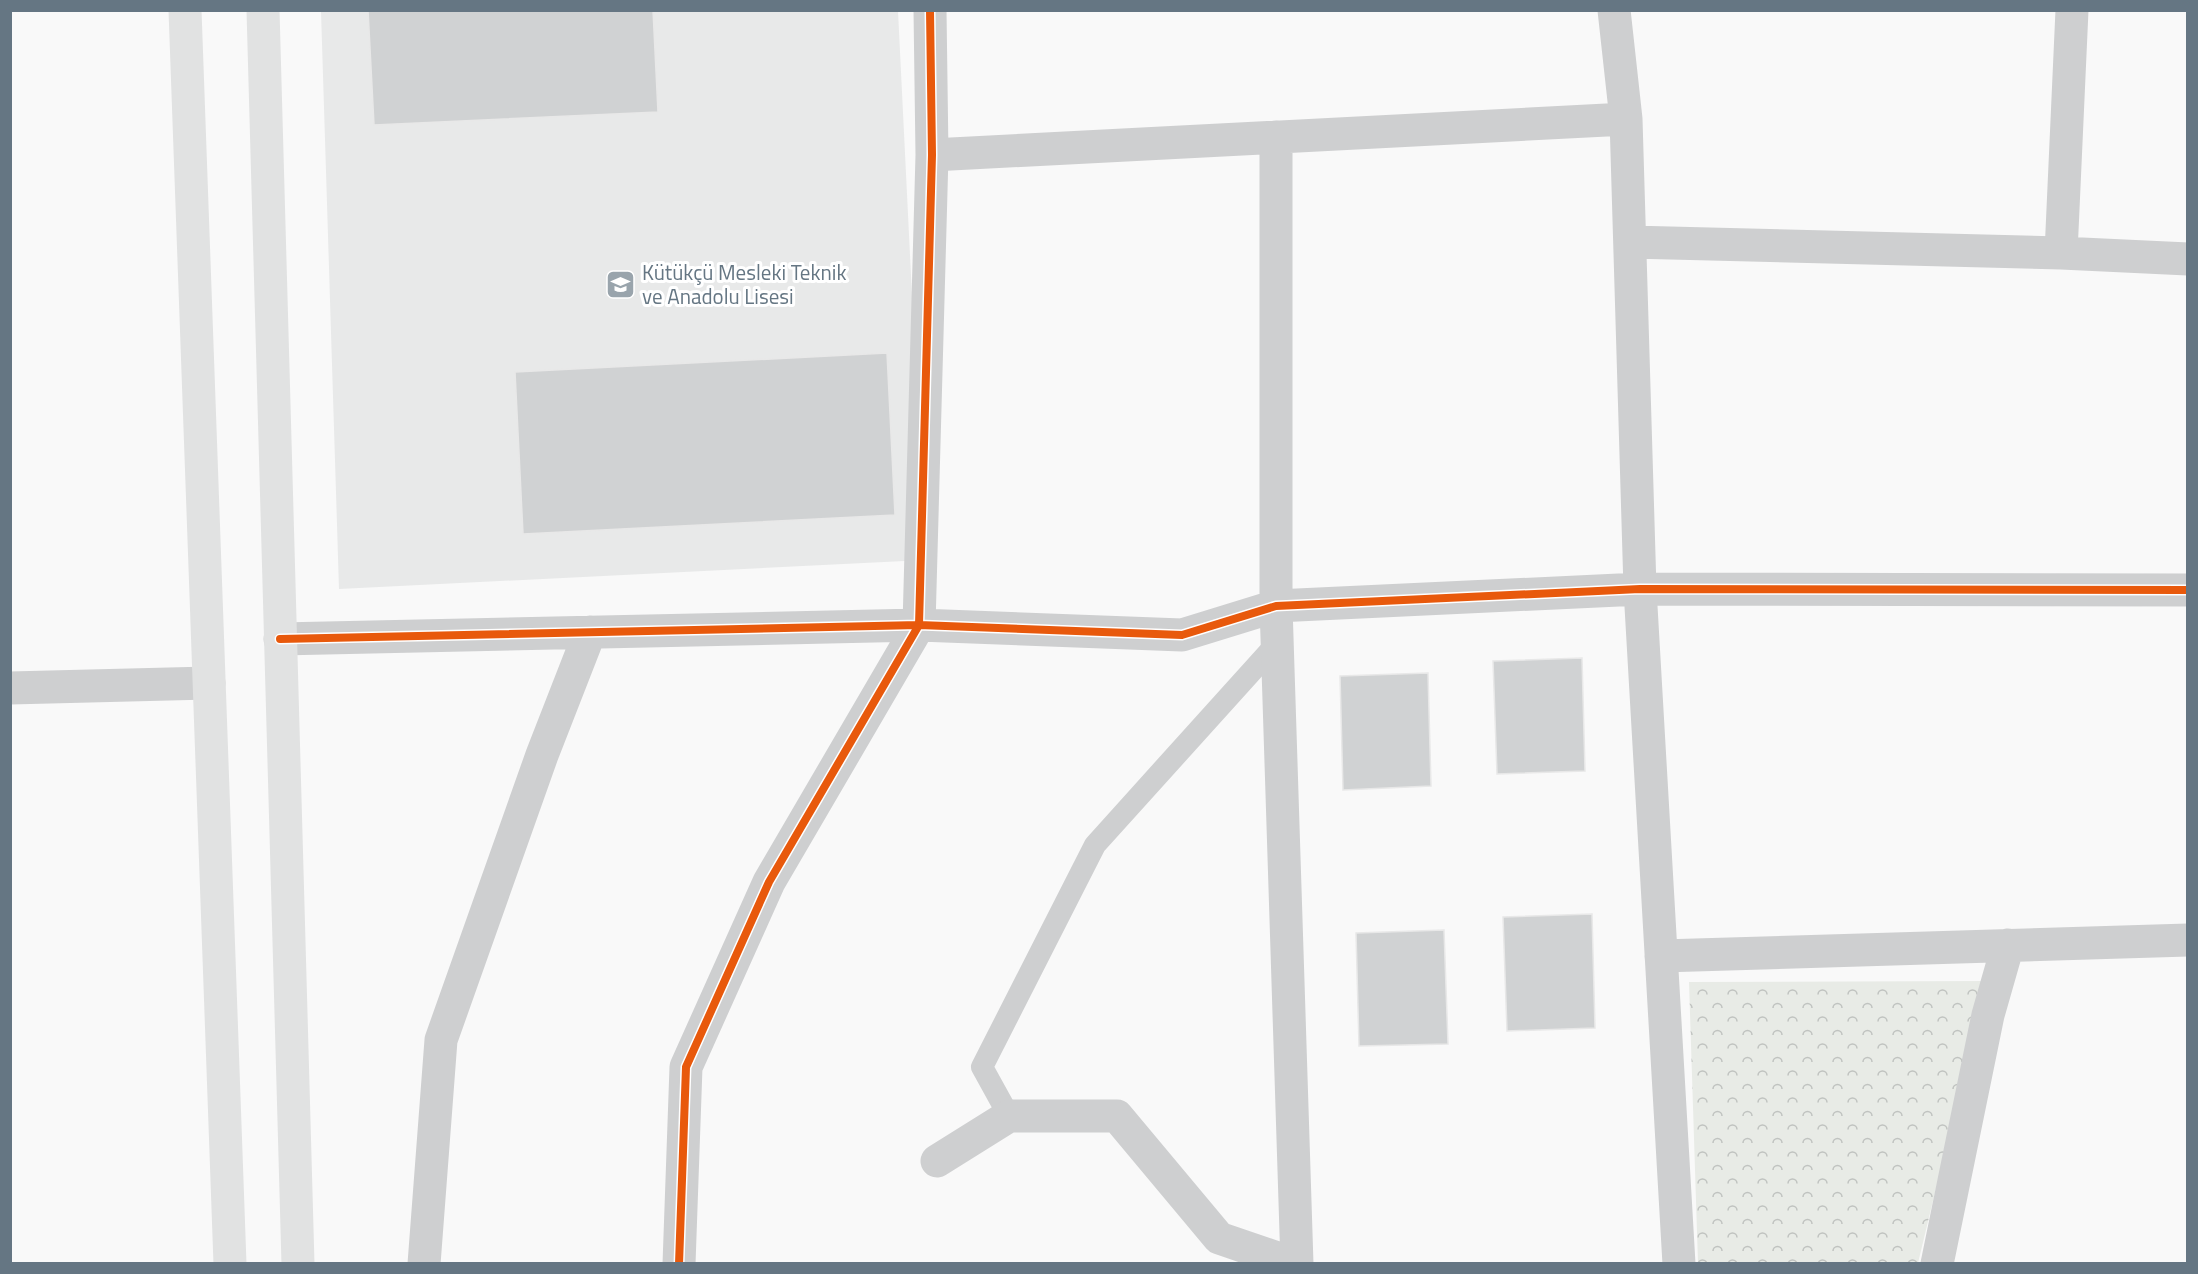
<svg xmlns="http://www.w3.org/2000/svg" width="2198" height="1274" font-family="'Titillium Web',sans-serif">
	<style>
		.built { fill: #e8e9e9 }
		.park { fill: url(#park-crowns) }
		.building { fill: #d0d2d3; stroke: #e8e8e8; stroke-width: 1.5 }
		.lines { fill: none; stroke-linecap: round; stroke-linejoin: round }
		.service { stroke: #cecfd0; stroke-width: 22 }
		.minor { stroke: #cecfd0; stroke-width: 33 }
		.secondary { stroke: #e1e2e2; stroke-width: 33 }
		.cycleway-casing { stroke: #fff; stroke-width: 11 }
		.cycleway { stroke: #e8590c; stroke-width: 8 }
		.labels { text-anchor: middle; stroke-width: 6; stroke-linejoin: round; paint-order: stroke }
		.poi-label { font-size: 21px; fill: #657683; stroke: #fff; text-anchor: start }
	</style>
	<defs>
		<pattern id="park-crowns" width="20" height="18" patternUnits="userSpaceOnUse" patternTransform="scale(1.5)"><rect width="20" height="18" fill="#e8ebe6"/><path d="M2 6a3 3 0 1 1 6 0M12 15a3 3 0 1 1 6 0" fill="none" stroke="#c0c3c0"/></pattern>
	</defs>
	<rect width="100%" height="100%" fill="#f9f9f9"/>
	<path class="built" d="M321,11H898L925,560L339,589Z"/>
	<path class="park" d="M1986,981L1918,1263H1698L1689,982Z"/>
	<path class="building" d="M368,10H653L658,112L374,125Z
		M887,353L895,515L523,534L515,372Z
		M1582,658L1585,771L1497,774L1493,661Z
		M1428,673L1431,786L1343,790L1340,676Z
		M1592,914L1595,1028L1507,1031L1503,917Z
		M1444,930L1448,1044L1359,1046L1356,933Z"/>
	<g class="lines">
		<path class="service" d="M1009,1116L982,1067L1095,845L1279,641"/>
		<path class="minor" d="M1614,10L1626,119L1640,589L1679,1264
			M1276,137V606L1297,1264
			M932,155L1626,119
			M1630,242L2061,253L2188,259
			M2061,253L2072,10
			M280,639L919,625L1182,635L1276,606L1640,589L2188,590
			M10,688L209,683
			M1661,956L2188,940
			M937,1161L1009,1116H1117L1219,1238L1295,1264
			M424,1264L441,1040L542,755L590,632
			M679,1264L686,1067L769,882L919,625L932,155L930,10
			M1937,1264L1988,1015L2008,945"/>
		<path class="secondary" d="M185,10L230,1264
			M263,10L298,1264"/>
		<defs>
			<path id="cycleway" d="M280,639L919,625L1182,635L1276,606L1640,589L2188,590
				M679,1264L686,1067L769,882L919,625L932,155L930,10"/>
		</defs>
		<use href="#cycleway" class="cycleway-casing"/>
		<use href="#cycleway" class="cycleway"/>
	</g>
	<defs>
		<symbol id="school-square" viewBox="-11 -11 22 22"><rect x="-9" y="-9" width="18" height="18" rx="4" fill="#99a4ac" stroke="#fff"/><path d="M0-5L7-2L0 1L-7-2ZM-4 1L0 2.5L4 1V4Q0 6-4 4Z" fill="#fff"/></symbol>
	</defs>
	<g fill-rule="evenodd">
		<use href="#school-square" x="604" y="268" width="33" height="33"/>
	</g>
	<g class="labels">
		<g class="poi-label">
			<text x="642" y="280">Kütükçü Mesleki Teknik<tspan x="642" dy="24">ve Anadolu Lisesi</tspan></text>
		</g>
	</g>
	<rect width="2198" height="1274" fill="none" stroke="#657683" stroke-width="24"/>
</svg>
